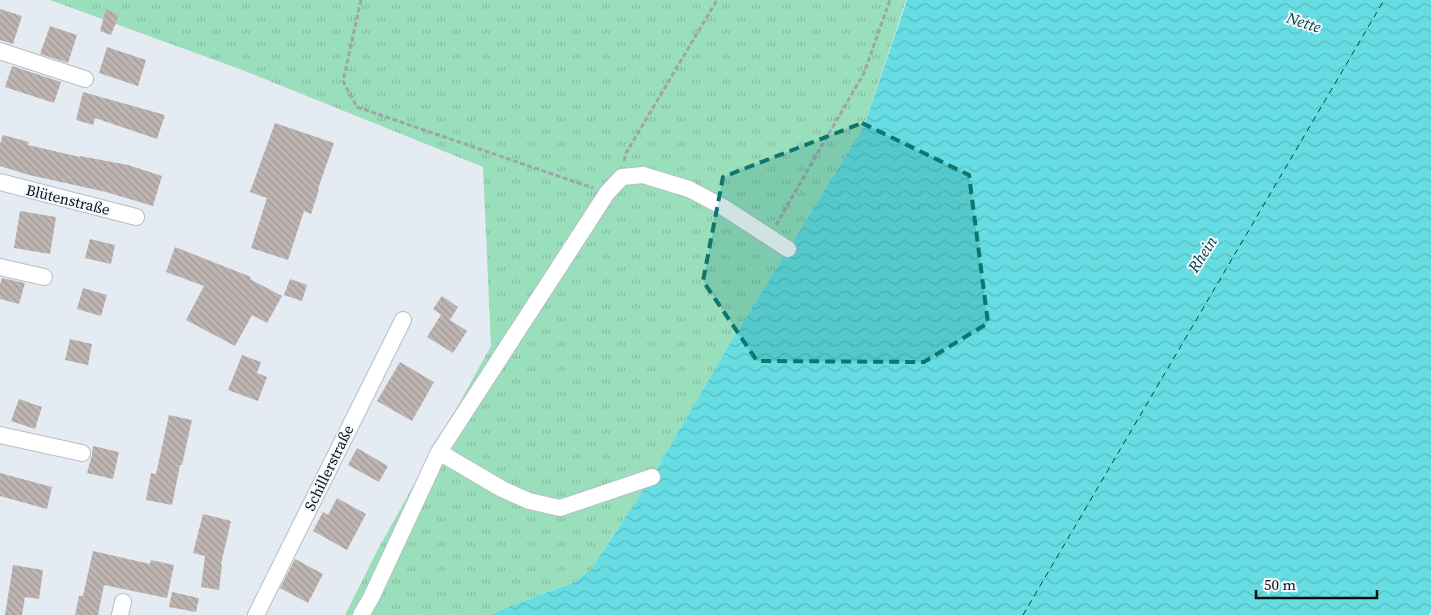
<svg xmlns="http://www.w3.org/2000/svg" width="1431" height="615" font-family="'Source Serif 4',serif">
	<style>
		.grass { fill: url(#grass-tufts) }
		.water { fill: url(#water-waves) }
		.lines { fill: none; stroke-linecap: round; stroke-linejoin: round }
		.ferry { stroke: #064043; stroke-width: 1; stroke-dasharray: 6 5; stroke-linecap: butt }
		.building { fill: url(#building-back-hatch) }
		.minor-casing { stroke: #b8bdc4; stroke-width: 18 }
		.path { stroke: #a0a4aa; stroke-width: 3; stroke-dasharray: 5 2.5; stroke-linecap: butt }
		.minor { stroke: #fff; stroke-width: 16 }
		.marked { fill: #0f766e; fill-opacity: 0.2; stroke: #0f766e; stroke-width: 4; stroke-dasharray: 10 6; stroke-linejoin: round }
		.labels { text-anchor: middle; stroke-width: 4; stroke-linejoin: round; paint-order: stroke }
		.street-label { font-size: 15px; fill: #0d0f11; stroke: #f3f8fe }
		.water-label { font-size: 16px; font-style: italic; fill: #064043; stroke: #f3f8fe }
	</style>
	<defs>
		<pattern id="grass-tufts" width="24" height="20" patternUnits="userSpaceOnUse" patternTransform="scale(1.25)"><rect width="24" height="20" fill="#9adfbc"/><path d="M3 7l-1-3M5 7V3M7 7l1-3M15 17l-1-3M17 17v-4M19 17l1-3" fill="none" stroke="#84bea1"/></pattern>
		<pattern id="water-waves" width="16" height="10" patternUnits="userSpaceOnUse" patternTransform="scale(1.25)"><rect width="16" height="10" fill="#66dde2"/><path d="M0 5q4-4 8 0t8 0" fill="none" stroke="#57bcc1"/></pattern>
		<pattern id="building-back-hatch" width="6" height="6" patternUnits="userSpaceOnUse" patternTransform="scale(1.25)"><rect width="6" height="6" fill="#beb4b2"/><path d="M-1 5l2 2M0 0l6 6M5-1l2 2" fill="none" stroke="#a29a98"/></pattern>
	</defs>
	<rect width="100%" height="100%" fill="#e5ebf2"/>
	<path class="grass" d="M50,0H906L864,126L726,350L652,477L592,568L575,582L510,606L490,615H345L377,551L491,346L483,167L245,71Z"/>
	<path class="water" d="M907,0H1431V611L1429,615H490L510,606L575,582L592,568L652,477L726,350L864,126Z"/>
	<g class="lines">
		<path class="ferry" d="M1023,615L1384,0"/>
	</g>
	<path class="building" d="M0,9L22,16L13,44L0,40Z
		M106,9L119,15L111,35L100,31Z
		M50,26L77,35L68,63L40,54Z
		M107,47L146,60L138,86L99,73Z
		M12,66L61,82L54,103L5,87Z
		M83,92L165,115L157,139L95,118L93,125L76,120Z
		M275,123L334,143L318,189L319,190L311,214L304,211L288,260L251,248L267,198L250,192Z
		M3,135L29,142L28,145L80,157V156L128,165L162,176L153,206L106,192L29,175L0,166V144Z
		M20,211L56,217L50,254L14,248Z
		M90,239L115,245L111,264L85,258Z
		M175,247L251,277L250,279L282,296L267,323L252,315L235,346L186,320L204,286L166,272Z
		M2,278L25,283L19,304L0,299V284Z
		M290,279L307,285L302,301L284,295Z
		M83,288L107,295L101,316L77,309Z
		M442,296L458,307L450,320L467,331L453,353L427,337L441,315L446,318L433,309Z
		M70,339L92,344L88,365L65,360Z
		M242,355L261,362L257,373L267,377L258,401L228,390Z
		M400,362L434,382L412,421L377,401Z
		M19,399L42,407L35,429L11,421Z
		M169,415L192,420L182,465H180L172,505L146,500L151,473L156,474Z
		M93,446L119,452L113,479L87,473L92,455Z
		M357,448L388,466L379,482L348,465Z
		M0,473L52,487L47,509L0,496Z
		M337,498L366,514L347,550L313,531L323,512L328,515Z
		M203,514L231,521L221,564L222,565L219,590L201,587L205,556L193,553Z
		M93,551L150,564L151,560L174,565L167,598L104,585L98,615H75L79,596H83Z
		M295,559L323,574L308,603L280,588Z
		M13,565L43,570L39,599L25,597L22,615H5Z
		M172,592L199,598L196,612L169,607Z"/>
	<g class="lines">
		<defs>
			<path id="minor" d="M0,51L85,79
				M0,182L136,217
				M0,267L44,277
				M0,435L82,453
				M439,452L502,489L529,501L560,508L652,477
				M120,615L123,602
				M256,615L403,320
				M361,615L371,598L439,452L607,193L622,177L643,175L689,189L723,207L788,249"/>
		</defs>
		<use href="#minor" class="minor-casing"/>
		<path class="path" d="M361,0L343,81L357,107L593,188
			M624,161L626,153L717,0
			M776,225L864,73L890,0"/>
		<use href="#minor" class="minor"/>
	</g>
	<path class="marked" d="M862,123L969,175L988,323L924,362L757,361L703,281L723,177Z"/>
	<g class="labels">
		<g class="street-label">
			<text transform="translate(68 200) rotate(14)" y="5">Blütenstraße</text>
			<text transform="translate(329 468) rotate(-64)" y="5">Schillerstraße</text>
		</g>
		<g class="water-label">
			<text transform="translate(1304 22) rotate(18)" y="6">Nette</text>
			<text transform="translate(1202 254) rotate(-57)" y="6">Rhein</text>
		</g>
	</g>
	<path d="M1256 590v8h121v-8" fill="none" stroke="#0d0f11" stroke-width="2.5"/>
	<text x="1264" y="590" font-size="15" fill="#0d0f11" stroke="#f3f8fe" stroke-width="4" paint-order="stroke">50 m</text>
</svg>
